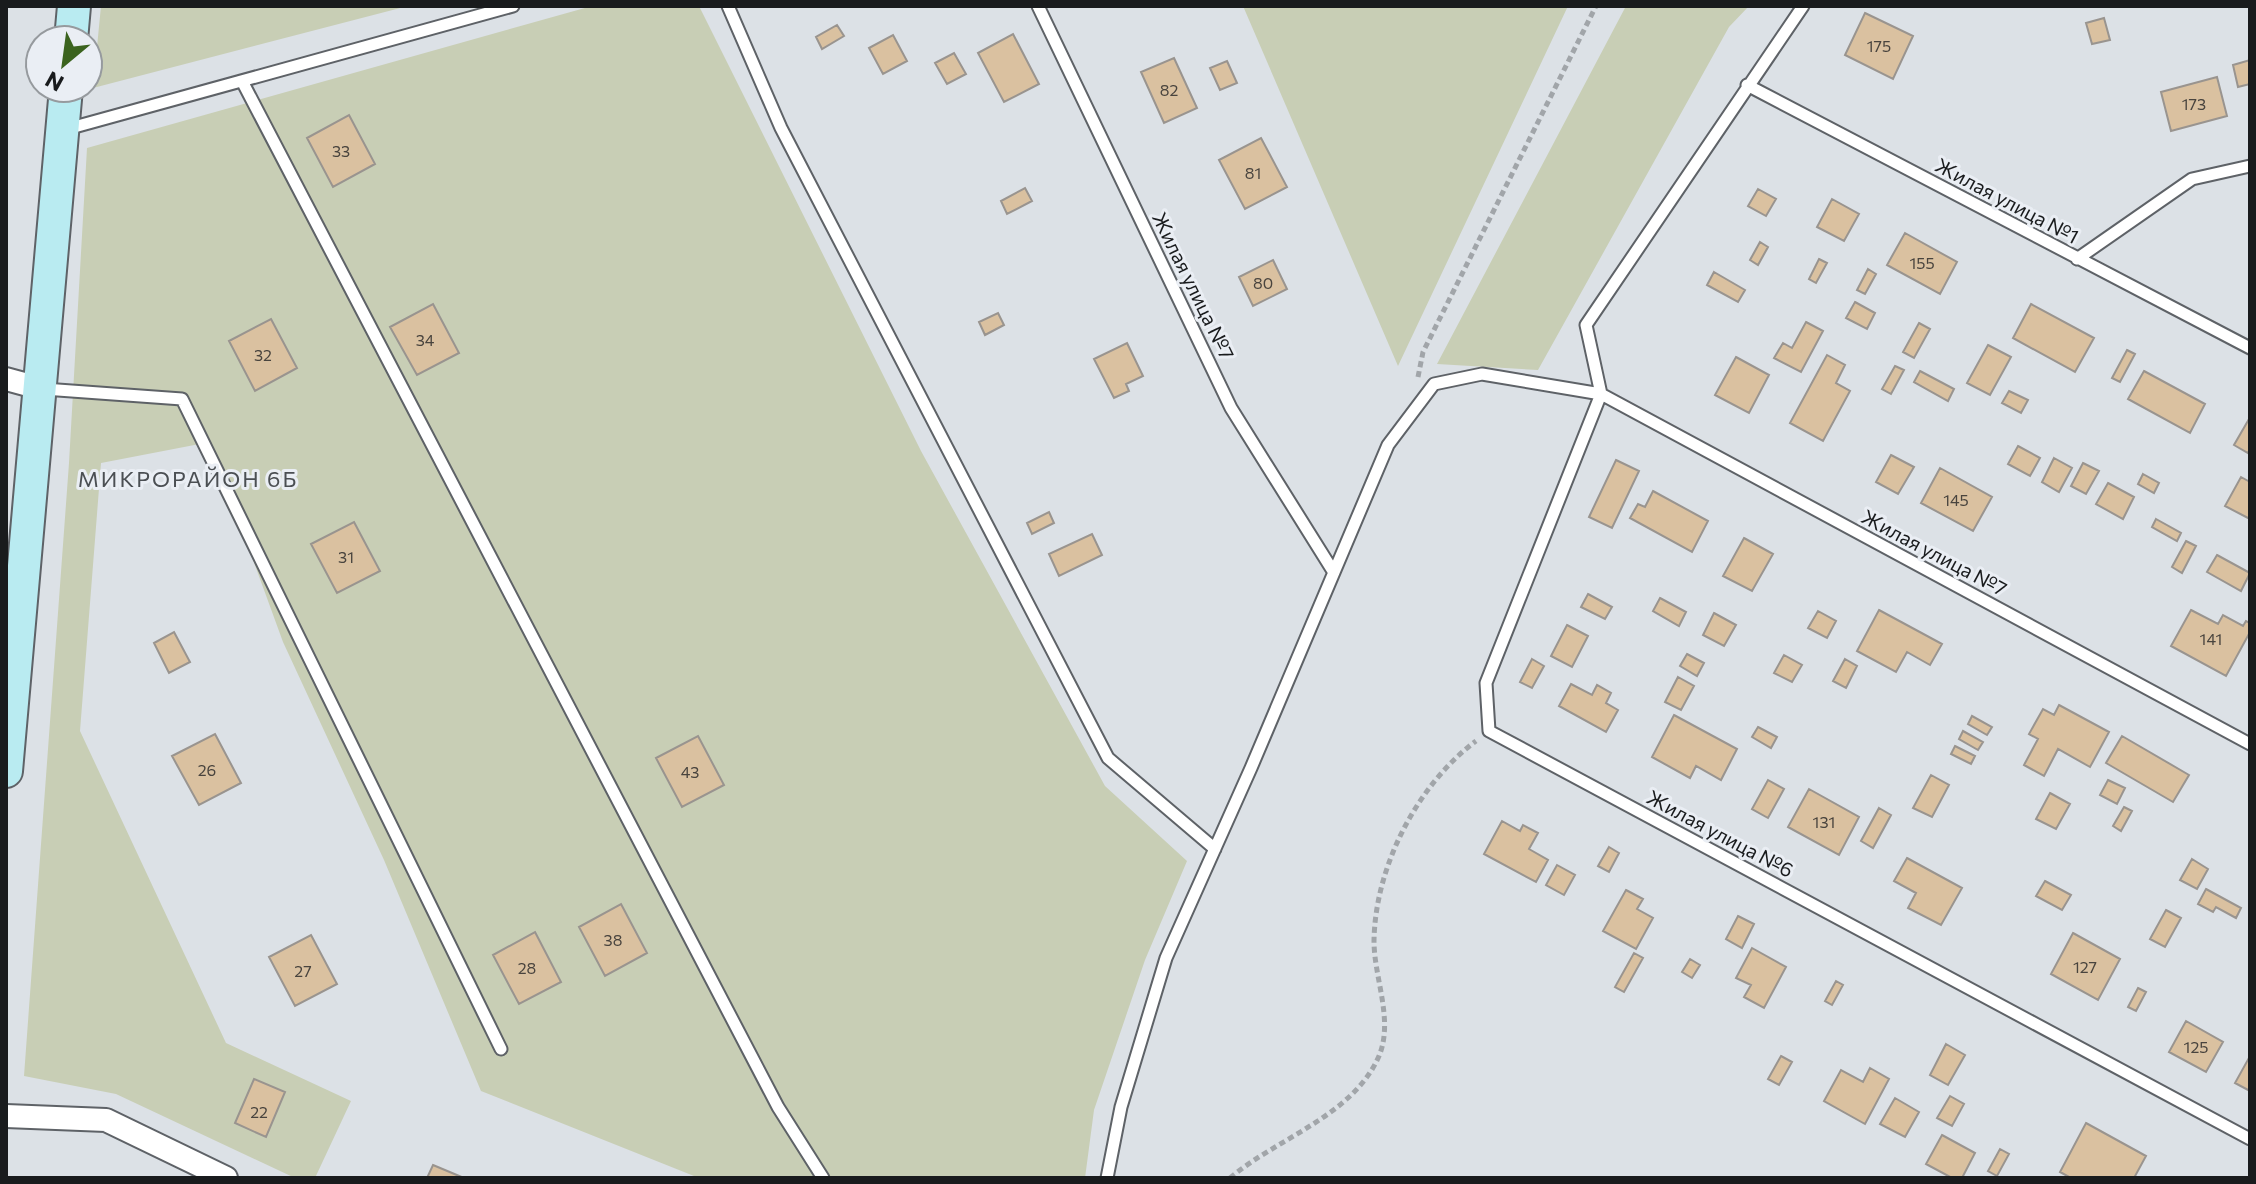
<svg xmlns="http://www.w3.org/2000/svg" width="2256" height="1184" font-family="Commissioner,sans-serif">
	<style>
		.green { fill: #c8ceb5 }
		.building { fill: #dac1a0; stroke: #99948f; stroke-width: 2 }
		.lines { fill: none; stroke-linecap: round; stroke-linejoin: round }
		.lane-casing { stroke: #5e6267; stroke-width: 15 }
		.street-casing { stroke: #5e6267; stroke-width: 26 }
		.secondary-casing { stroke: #5e6267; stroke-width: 36 }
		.path { stroke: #a1a5a9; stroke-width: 5; stroke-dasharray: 6 4; stroke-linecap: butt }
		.lane { stroke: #fff; stroke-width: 11 }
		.street { stroke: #fff; stroke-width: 22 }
		.secondary { stroke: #b9ebf1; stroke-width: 32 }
		.labels { text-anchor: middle; stroke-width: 6; stroke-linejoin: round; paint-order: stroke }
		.number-label { font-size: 16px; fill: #49443e }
		.street-label { font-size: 20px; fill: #191b1d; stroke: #eaeef4 }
		.neighbourhood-label { font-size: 22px; letter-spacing: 2px; fill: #4b4f53; stroke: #eaeef4 }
	</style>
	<rect width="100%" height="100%" fill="#dce1e6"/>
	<path class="green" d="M101,6H408L93,88Z
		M592,6H699L921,451L1105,786L1187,861L1145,960L1094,1110L1085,1178H699L481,1091L384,860L283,642L210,442L101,463L80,731L226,1043L351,1101L315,1178H295L116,1094L24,1076L69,463L87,148Z
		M1243,6H1568L1398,366Z
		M1626,6H1749L1729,27L1538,370L1437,364Z"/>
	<path class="building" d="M1865,13L1913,36L1893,79L1845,55Z
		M2104,18L2110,40L2092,44L2086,23Z
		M837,25L844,36L822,49L816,37Z
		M1013,34L1039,84L1004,102L978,53Z
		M893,35L907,61L883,74L869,48Z
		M954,53L966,74L947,84L935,63Z
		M1174,58L1197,108L1164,123L1141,72Z
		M2250,60V84L2238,87L2233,65Z
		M1227,61L1237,83L1220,90L1210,68Z
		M2217,77L2227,116L2171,131L2161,92Z
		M349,115L375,164L333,187L307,138Z
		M1261,138L1287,187L1245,209L1219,160Z
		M1025,188L1032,201L1007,214L1001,201Z
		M1758,189L1776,199L1766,216L1748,206Z
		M1832,199L1859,214L1844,241L1817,227Z
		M1905,233L1957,262L1940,294L1887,265Z
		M1760,242L1768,247L1758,265L1750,260Z
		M1819,259L1827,263L1816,283L1809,279Z
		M1273,260L1287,289L1253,306L1239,277Z
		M1868,269L1876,274L1865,294L1857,290Z
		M1714,272L1745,290L1738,302L1707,285Z
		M1855,302L1875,313L1867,329L1846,318Z
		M433,304L459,353L417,375L390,327Z
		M2031,304L2094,338L2075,372L2013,338Z
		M998,313L1004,325L985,335L979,322Z
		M271,319L297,368L255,391L229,341Z
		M1806,322L1823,331L1801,372L1774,358L1783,343L1792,348Z
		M1919,323L1930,329L1914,358L1903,352Z
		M1127,343L1143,376L1126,384L1129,391L1114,398L1094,359Z
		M1988,345L2011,357L1990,395L1967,383Z
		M2127,350L2135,354L2120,382L2112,378Z
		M1827,355L1845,365L1836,383L1850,391L1823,441L1790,423Z
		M1736,357L1769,375L1749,413L1715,395Z
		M1895,366L1904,370L1891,394L1882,389Z
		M1920,371L1954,389L1948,401L1914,382Z
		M2144,371L2205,404L2190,433L2128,399Z
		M2009,391L2028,400L2021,413L2002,403Z
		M2249,419L2250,449L2248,453L2234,445Z
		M2018,446L2040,458L2030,476L2008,464Z
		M1891,455L1914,467L1898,494L1876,482Z
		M2054,458L2072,468L2059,492L2042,482Z
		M1616,460L1639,471L1612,528L1589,517Z
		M2083,463L2099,471L2086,494L2071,486Z
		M1940,468L1992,497L1973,531L1921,503Z
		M2143,474L2159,483L2154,493L2138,484Z
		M2241,477L2250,482V519L2225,506Z
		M2108,483L2134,497L2123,519L2096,504Z
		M1653,491L1708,521L1692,552L1630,518L1638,504L1645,507Z
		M1049,512L1054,523L1032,534L1027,523Z
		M2156,519L2181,533L2177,541L2152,527Z
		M354,522L380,571L337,593L311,544Z
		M1092,534L1102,555L1059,576L1049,554Z
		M1744,538L1773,554L1752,591L1723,576Z
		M2186,541L2196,546L2182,573L2172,567Z
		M2217,555L2250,573L2241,591L2207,572Z
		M1588,594L1612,607L1605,619L1581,607Z
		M1660,598L1686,612L1679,626L1653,611Z
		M1879,610L1942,644L1930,665L1907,652L1896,672L1857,651Z
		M2191,610L2218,624L2223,615L2243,626L2246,621L2250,623V632L2226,676L2171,646Z
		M1818,611L1836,621L1827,638L1808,628Z
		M1714,613L1736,625L1724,646L1703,635Z
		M1567,625L1588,636L1572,667L1551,656Z
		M174,632L190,662L169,673L154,643Z
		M1687,654L1704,663L1697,676L1680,666Z
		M1784,655L1802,665L1792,682L1774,673Z
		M1532,659L1544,666L1532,688L1520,682Z
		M1845,659L1857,666L1846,688L1833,681Z
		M1678,677L1694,686L1681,710L1665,702Z
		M1571,684L1592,695L1597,685L1611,693L1606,703L1618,710L1606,732L1559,706Z
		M2059,705L2109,732L2090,767L2058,749L2044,776L2024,765L2038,739L2029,734L2043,709L2054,715Z
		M1674,715L1737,749L1721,780L1696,766L1690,778L1652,757Z
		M1972,716L1992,727L1987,735L1968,724Z
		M1758,727L1777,737L1771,748L1752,737Z
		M1963,731L1983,742L1978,750L1959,739Z
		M215,734L241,783L199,805L172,756Z
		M698,736L724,785L682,807L656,758Z
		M2122,736L2189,775L2173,802L2106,763Z
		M1955,746L1975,756L1971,764L1951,754Z
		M1931,775L1949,785L1932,817L1913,808Z
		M1768,780L1784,789L1768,818L1752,809Z
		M2108,780L2125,788L2117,804L2100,795Z
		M1809,789L1859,817L1839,855L1788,827Z
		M2050,793L2070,804L2056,829L2036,819Z
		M2124,807L2132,811L2121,831L2113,826Z
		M1879,808L1891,815L1873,848L1861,841Z
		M1502,821L1520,831L1523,825L1538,833L1529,849L1548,860L1536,882L1484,854Z
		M1609,847L1619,853L1609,872L1598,866Z
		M1907,858L1962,888L1941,925L1908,908L1916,893L1894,881Z
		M2192,859L2208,869L2197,889L2180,880Z
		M1557,865L1575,875L1564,895L1546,885Z
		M2045,881L2071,895L2062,910L2036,896Z
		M2206,889L2241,908L2236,918L2216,907L2213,912L2198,904Z
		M1626,890L1643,899L1637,909L1653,918L1636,949L1603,931Z
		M621,904L647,953L605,976L579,927Z
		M2166,910L2181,918L2165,947L2150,939Z
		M1738,916L1754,924L1742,948L1726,939Z
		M535,932L561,982L519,1004L493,955Z
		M2073,933L2120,959L2098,1000L2051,974Z
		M311,935L337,984L295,1006L269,957Z
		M1752,948L1786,967L1764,1008L1744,997L1751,985L1736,978Z
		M1634,953L1643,958L1624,992L1615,987Z
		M1690,959L1700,965L1692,978L1682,972Z
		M1836,981L1843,985L1832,1005L1825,1001Z
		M2138,988L2146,992L2136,1011L2128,1007Z
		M2186,1021L2223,1042L2206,1072L2169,1052Z
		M1946,1044L1965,1055L1948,1085L1930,1075Z
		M1781,1056L1792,1062L1779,1085L1768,1079Z
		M2250,1056V1091L2235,1083Z
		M1870,1068L1889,1079L1865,1124L1824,1101L1841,1070L1863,1082Z
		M254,1079L285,1092L266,1137L235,1123Z
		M1950,1096L1964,1104L1952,1126L1937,1118Z
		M1895,1098L1919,1112L1905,1137L1880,1124Z
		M2086,1123L2146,1156L2134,1178H2071L2060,1172Z
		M1942,1135L1975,1153L1962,1178H1952L1926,1164Z
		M2000,1149L2009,1154L1997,1176L1988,1171Z
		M433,1165L464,1178H427Z"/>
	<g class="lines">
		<defs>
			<path id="lane" d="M728,6L781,128L1108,758L1215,849
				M1038,6L1231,408L1333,571
				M242,81L778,1107L823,1178
				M1747,85L2250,348
				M67,129L513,6
				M2077,259L2192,179L2250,166
				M44,389L182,399L501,1049
				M1601,394L1486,683L1489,731L2250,1139
				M1601,394L1586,325L1803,6
				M1107,1178L1121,1107L1166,958L1251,768L1388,445L1434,384L1482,374L1601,394L2250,744"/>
			<path id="street" d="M6,379L39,388
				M6,1116L106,1120L226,1178"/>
			<path id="secondary" d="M71,40L74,6
				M6,771L66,88"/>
		</defs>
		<use href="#lane" class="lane-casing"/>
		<use href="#street" class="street-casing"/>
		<use href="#secondary" class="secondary-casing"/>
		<path class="path" d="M1418,377L1423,352L1596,6
			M1230,1178C1277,1138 1353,1116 1379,1056C1394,1020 1374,978 1374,941C1375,867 1417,785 1476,741"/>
		<use href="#lane" class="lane"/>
		<use href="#street" class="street"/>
		<use href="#secondary" class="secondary"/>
	</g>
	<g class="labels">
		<g class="number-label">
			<text x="1879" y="52">175</text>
			<text x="1169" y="96">82</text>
			<text x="2194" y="110">173</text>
			<text x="341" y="157">33</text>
			<text x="1253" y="179">81</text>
			<text x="1922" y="269">155</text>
			<text x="1263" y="289">80</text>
			<text x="425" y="346">34</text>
			<text x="263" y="361">32</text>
			<text x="1956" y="506">145</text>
			<text x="346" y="563">31</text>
			<text x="2211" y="645">141</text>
			<text x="207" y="776">26</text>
			<text x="690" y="778">43</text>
			<text x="1824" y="828">131</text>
			<text x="613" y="946">38</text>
			<text x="2085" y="973">127</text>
			<text x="527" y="974">28</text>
			<text x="303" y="977">27</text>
			<text x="2196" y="1053">125</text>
			<text x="259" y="1118">22</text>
		</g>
		<g class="street-label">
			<text transform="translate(2007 201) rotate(28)" y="7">Жилая улица №1</text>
			<text transform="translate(1193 286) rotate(64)" y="7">Жилая улица №7</text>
			<text transform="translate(1934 553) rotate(28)" y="7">Жилая улица №7</text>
			<text transform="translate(1720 834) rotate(28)" y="7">Жилая улица №6</text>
		</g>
		<g class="neighbourhood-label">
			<text x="188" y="487">МИКРОРАЙОН 6Б</text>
		</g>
	</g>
	<rect width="2256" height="1184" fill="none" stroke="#191b1d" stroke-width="16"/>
	<g transform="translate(64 64) rotate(209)"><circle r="38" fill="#eaeef4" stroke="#969a9e" stroke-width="2"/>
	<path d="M0-6L14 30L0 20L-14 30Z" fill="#3b631e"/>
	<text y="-12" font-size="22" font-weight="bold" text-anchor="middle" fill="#191b1d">N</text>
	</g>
</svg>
